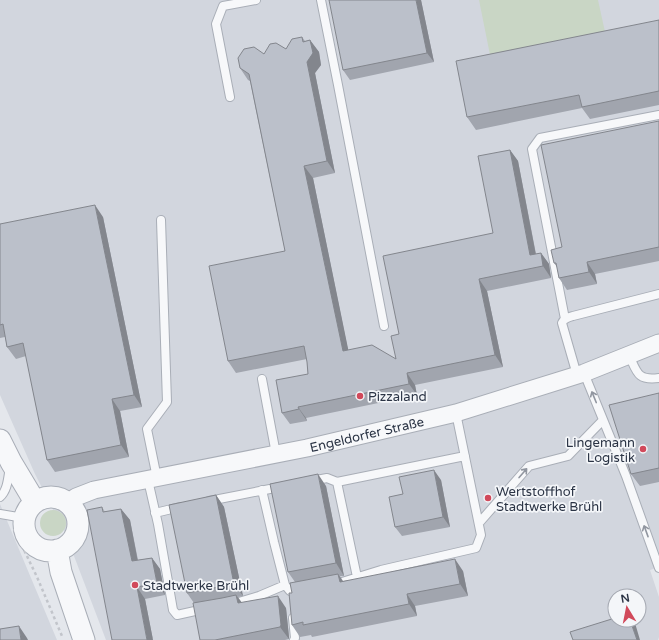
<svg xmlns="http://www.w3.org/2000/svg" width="659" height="640" font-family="'Varela Round',sans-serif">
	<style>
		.built { fill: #d2d6de; fill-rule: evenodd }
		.green { fill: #c9d6c5 }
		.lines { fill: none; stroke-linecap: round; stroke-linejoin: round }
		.service-casing { stroke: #a9aeb7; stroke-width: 10 }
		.minor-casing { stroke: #a9aeb7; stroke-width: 19 }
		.tertiary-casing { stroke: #a9aeb7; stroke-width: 23 }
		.path { stroke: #c2c5cb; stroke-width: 2.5; stroke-dasharray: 3 3; stroke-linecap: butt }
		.service { stroke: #f7f8fa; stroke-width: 8 }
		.minor { stroke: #f7f8fa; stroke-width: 17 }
		.tertiary { stroke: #f7f8fa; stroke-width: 21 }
		.wall { fill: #a1a5ae }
		.shaded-wall { fill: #83868d }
		.building { fill: #bbc0ca; stroke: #83868d }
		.oneway { stroke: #9196a0 }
		.poi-dot { fill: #d1495b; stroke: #f4f6f9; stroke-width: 1.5 }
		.labels { text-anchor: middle; stroke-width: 3.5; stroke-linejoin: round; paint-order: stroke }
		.poi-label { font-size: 13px; fill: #2b3445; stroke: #f4f6f9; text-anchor: start }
		.street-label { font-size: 13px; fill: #2b3445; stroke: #f4f6f9 }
	</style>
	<rect width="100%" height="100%" fill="#e4e7ec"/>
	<path class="built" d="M0,0H659V567L650,570L659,597V637L658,640H106L66,535L35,474L0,395ZM615,596H639V620H615Z
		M0,504L57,640H0Z"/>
	<path class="green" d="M479,0H598L607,41L492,65Z
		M40 523a13 13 0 1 1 26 0a13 13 0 1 1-26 0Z"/>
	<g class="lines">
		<defs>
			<path id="service" d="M321,0L338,85L384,326
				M230,97L216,24L223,6L256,0
				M565,319L532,149L540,138L659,115
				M629,355C637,372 637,381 659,378
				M584,373L626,476L659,568
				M577,375L562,323C564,318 569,317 573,316L659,294
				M262,379L276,454
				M157,478L147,429L167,402L161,220
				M148,480L158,524L173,610L177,615L204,609
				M311,481L327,478L337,482
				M262,490L274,542L285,585L290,591L303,589
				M0,497C8,490 8,477 10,467
				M209,501L280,487
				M155,513L180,507
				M0,514L18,517L24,521
				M479,523L529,466L568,456L603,420
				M357,577L337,482L465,456
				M334,583L342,582L381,570L476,548L481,535L456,413
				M232,604L259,596L285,585
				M293,618L295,638L294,640"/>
			<g id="minor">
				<path id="s1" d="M69,503L76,497L94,490L307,448L456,413L584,373L659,343"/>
			</g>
			<path id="tertiary" d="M0,440L11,462L35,502
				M24 524a27 27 0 1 1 54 0a27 27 0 1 1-54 0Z
				M57,550L61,572L84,640"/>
		</defs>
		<use href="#service" class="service-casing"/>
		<use href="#minor" class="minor-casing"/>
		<use href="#tertiary" class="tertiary-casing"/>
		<path class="path" d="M14,529L37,577L62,636"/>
		<use href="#service" class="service"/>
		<use href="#minor" class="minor"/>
		<use href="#tertiary" class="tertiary"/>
	</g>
	<path class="wall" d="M421,0L434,62L350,80L343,70Z
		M659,20V105L590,119L582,108L476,130L467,117Z
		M302,37L305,41L310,40L319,52L321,65L315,73L335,173L313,178L348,350L396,359L399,334L493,233L510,150L518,161L536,254L541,253L549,264L551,278L487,291L503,367L415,385L417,395L306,418L307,421L290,424L282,413L308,374L307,359L236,373L228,361L285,251L250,81L248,80L240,68L264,54L286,49Z
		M659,121V261L595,274L597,284L567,290L559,278L557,267L554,263L562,247Z
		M103,217L142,407L120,411L129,457L55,472L47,460L26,356L16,359L7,347L5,337L0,338V224Z
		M659,393V482L640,486L631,474Z
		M441,480L450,527L402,536L395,527L403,494Z
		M326,486L344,576H340L343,581L463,571L468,596L415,606L417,616L312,637L311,635L300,637L292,625V593L295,582L288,572Z
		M216,495L224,507L243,596L238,597L242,603L286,608L289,637V639L285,640H200L194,603L187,593Z
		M102,507L105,512L121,509L130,520L138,560L152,558L160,569L165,595L145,599L153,640Z"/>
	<path class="shaded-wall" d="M416,0H421L434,62L427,53Z
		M310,40L319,52L321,65L315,73L335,173L327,161L307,62Z
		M510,150L518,161L538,266L530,255Z
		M304,166L313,178L351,363L343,351Z
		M95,205L103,217L142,407L134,395Z
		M541,253L549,264L551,278L543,266Z
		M587,262L595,274L597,284L589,272Z
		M479,279L487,291L503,367L495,355Z
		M407,373L415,385L417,395L409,384Z
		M112,399L120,411L129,457L121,445Z
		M298,407L306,418L307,421L299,409Z
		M434,470L441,480L450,527L443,517Z
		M318,474L326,486L344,576L336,563Z
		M216,495L224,507L243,596L234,584Z
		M121,509L130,520L140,573L132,561Z
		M152,558L160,569L165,595L157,583Z
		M455,559L463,571L468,596L460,584Z
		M338,574L346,586L340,582Z
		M137,587L145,599L153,640H147Z
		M407,594L415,606L417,616L409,604Z
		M236,595L245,607L238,603Z
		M278,596L286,608L289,637V639L280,627Z
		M630,620H633L635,623L640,640H637Z
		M19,626L27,638L28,640H21Z"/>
	<path class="building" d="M329,0H416L427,53L343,70Z
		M659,20V91L582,107L579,95L467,117L456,61Z
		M302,37L303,42L310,40L313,53L307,62L327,161L304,166L343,351L372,345L396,359L391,336L399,334L383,256L493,233L478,156L510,150L530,255L541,253L543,266L479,279L495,355L407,373L409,384L298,407L299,409L282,413L276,380L308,374L307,362L304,346L228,361L209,266L285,251L249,74L240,68L238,58L244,49L254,47L264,54L270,44L276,43L286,49L292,39Z
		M659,121V247L587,262L589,272L559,278L556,263H554L551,250L562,247L541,145Z
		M95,205L134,395L112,399L121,445L47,460L23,343L7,347L3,324L0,325V224Z
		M659,393V468L631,474L609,405Z
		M434,470L443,517L395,527L389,497L403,494L399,477Z
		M318,474L336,563L288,572L270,484Z
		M216,495L234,584L219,587L187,593L169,505Z
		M102,507L103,512L121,509L132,561L152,558L157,583L137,587L147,640H112L87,510Z
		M455,559L460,584L407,594L409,604L303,625V622L292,625L289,593H292L290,583L338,574L340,582Z
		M236,595L238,603L278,596L281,625L280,627L215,640H200L193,603L222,598Z
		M615,618V620H630L637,640H573L570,632Z
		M19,626L21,640H0V629Z"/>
	<defs><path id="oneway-shaft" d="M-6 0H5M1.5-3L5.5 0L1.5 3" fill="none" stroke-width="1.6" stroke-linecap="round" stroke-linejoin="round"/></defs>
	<g class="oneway">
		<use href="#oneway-shaft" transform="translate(594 397) rotate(-112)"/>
		<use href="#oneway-shaft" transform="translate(523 473) rotate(-49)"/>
		<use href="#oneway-shaft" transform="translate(646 531) rotate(-110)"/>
	</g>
	<g class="poi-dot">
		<circle cx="360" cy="396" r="4"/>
		<circle cx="643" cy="449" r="4"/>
		<circle cx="488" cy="498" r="4"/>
		<circle cx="135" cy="585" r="4"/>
	</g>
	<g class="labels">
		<g class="poi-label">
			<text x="368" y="401">Pizzaland</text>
			<text x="635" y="447" text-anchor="end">Lingemann<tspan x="635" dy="15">Logistik</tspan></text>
			<text x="496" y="496">Wertstoffhof<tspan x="496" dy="15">Stadtwerke Brühl</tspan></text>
			<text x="143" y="590">Stadtwerke Brühl</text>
		</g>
		<g class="street-label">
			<text dy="5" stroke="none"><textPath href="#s1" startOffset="307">Engeldorfer Straße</textPath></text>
		</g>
	</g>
	<g transform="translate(627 608) rotate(350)"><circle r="19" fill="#f4f6f9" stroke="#a4a8b1"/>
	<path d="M0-3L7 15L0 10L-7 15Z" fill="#d1495b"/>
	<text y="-6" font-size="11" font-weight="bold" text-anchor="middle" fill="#2b3445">N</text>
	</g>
</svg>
